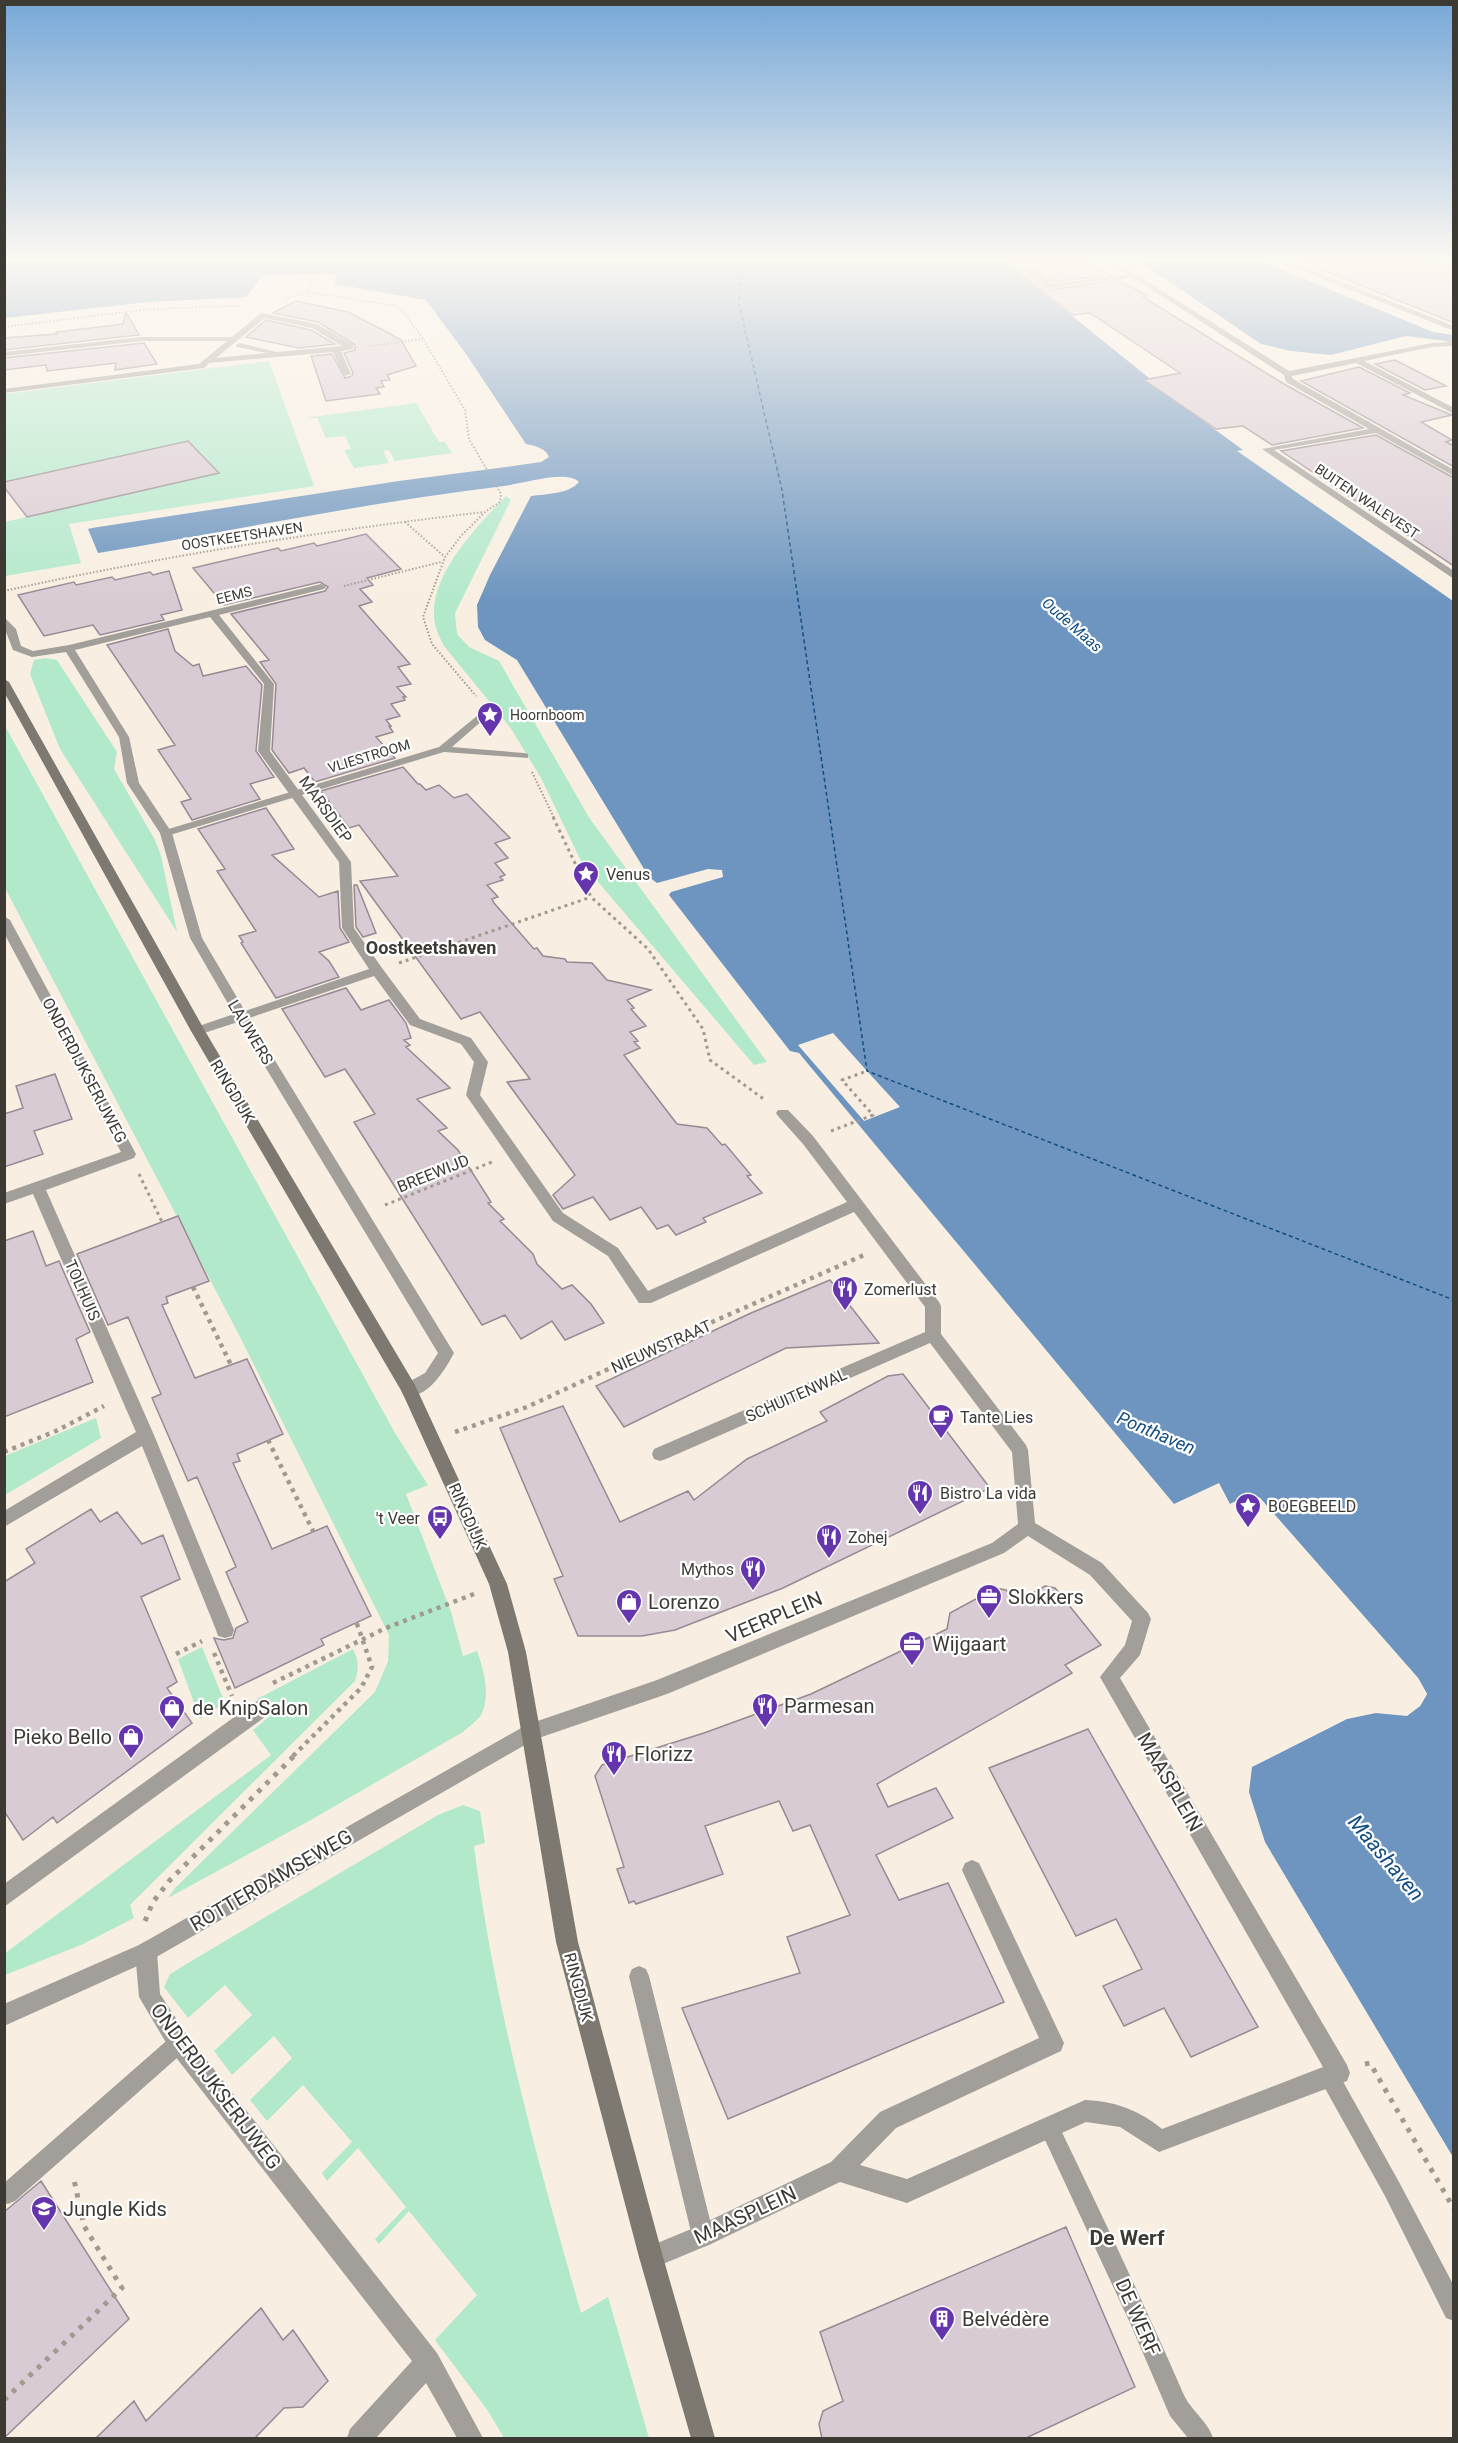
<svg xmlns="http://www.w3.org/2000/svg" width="1458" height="2443" font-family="Roboto,sans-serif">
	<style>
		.green { fill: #b2e9cb }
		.water { fill: #6d95bf }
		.pier { fill: #f8efe2 }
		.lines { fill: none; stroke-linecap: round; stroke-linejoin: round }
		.ferry { stroke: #104d82; stroke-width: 1.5; stroke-dasharray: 4 3; stroke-linecap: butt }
		.building { fill: #d9cbd4; stroke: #978a93; stroke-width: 1.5; fill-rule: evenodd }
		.path-far3 { stroke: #a09a90; stroke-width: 2; stroke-dasharray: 1.5 2; stroke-linecap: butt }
		.path-far2 { stroke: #a09a90; stroke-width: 3; stroke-dasharray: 3 4; stroke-linecap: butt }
		.path-far1 { stroke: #a09a90; stroke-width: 4.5; stroke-dasharray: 4 5; stroke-linecap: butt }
		.path { stroke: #a09a90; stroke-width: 5; stroke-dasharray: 4.5 7; stroke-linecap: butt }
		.service { fill: #a29f9a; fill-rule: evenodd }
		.pedestrian { fill: #a29f9a; fill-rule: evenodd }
		.minor { fill: #a29f9a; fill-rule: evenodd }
		.tertiary { fill: #a29f9a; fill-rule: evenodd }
		.secondary { fill: #7d7970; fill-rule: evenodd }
		.labels { text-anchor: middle; stroke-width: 4.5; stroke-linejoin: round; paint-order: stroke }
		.far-street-label { font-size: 14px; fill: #3d3a34; stroke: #fff }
		.far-poi-label { font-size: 14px; fill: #3d3a34; stroke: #fff; text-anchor: start }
		.far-water-label { font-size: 15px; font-style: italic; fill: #104d82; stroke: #fff }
		.street-label { font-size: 16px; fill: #3d3a34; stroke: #fff }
		.poi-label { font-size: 16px; fill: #3d3a34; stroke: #fff; text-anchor: start }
		.neighbourhood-label { font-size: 18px; font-weight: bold; fill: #3d3a34; stroke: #fff }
		.water-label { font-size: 18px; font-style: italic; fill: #104d82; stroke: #fff }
		.near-poi-label { font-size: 20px; fill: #3d3a34; stroke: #fff; text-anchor: start }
		.near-street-label { font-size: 20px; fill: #3d3a34; stroke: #fff }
		.near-water-label { font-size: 21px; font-style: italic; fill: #104d82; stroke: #fff }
		.near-neighbourhood-label { font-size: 21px; font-weight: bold; fill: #3d3a34; stroke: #fff }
	</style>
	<rect width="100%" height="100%" fill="#f8efe2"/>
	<path class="green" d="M269,361L314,486L69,524L81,563L5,576V522L218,472L187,441L5,483V394Z
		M416,403L439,442H445L452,453L395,461L389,450L383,451L389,463L354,468L344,450L351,449L345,436L326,438L317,418H305Z
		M506,496L511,500L455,613L457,634L469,647L499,661L590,819L767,1062L754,1065L582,863L541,778L510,727L444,646C439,636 434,626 434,615C432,572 479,524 506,496Z
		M45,658L57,660L117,752L114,769L155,840L161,856L177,932L60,749L30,674L34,660Z
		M4,724L395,1433L428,1485L406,1494L451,1612L463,1656L477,1651C484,1670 491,1696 481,1715C477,1721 468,1727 463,1732L309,1821L168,1898L175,1888L375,1692L388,1661L389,1635L239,1335L5,888Z
		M96,1418L101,1438L5,1495V1456Z
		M202,1647L225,1703L200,1719L178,1659Z
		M353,1649C359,1661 359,1668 355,1681L130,1905L134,1918L81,1945L5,1975L4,1954L271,1755L253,1730L270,1716L257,1699Z
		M463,1805L480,1811L485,1843L474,1846C494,2004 537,2159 581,2313L608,2297L649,2438H504L488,2411L435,2340L477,2295L409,2211L379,2244L375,2239L406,2207L358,2148L327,2181L322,2173L352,2142L303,2085L267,2121L250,2100L292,2058L274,2036L232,2075L214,2051L252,2015L225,1985L188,2018L164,1987L170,1974L203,1954L438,1815Z"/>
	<path class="water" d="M4,261H1004L1195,415L1243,450L1237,451L1453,601V2157L1265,1842L1249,1792L1252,1767L1347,1719L1376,1713L1407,1716L1420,1706L1427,1694L1418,1678L1260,1498L1249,1495L1230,1504L1219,1483L1174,1504L799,1053L790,1051L669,895L671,892L723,877L722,870L708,869L657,883L649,877L517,660L485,640L478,627L477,605L490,575L531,496C546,494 569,494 579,482C567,469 521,484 504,486C368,502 233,531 98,553L88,529L92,528L399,481L513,466L541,462L549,457C546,448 535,446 526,444L466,354L426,300L335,284L336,274L263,275L246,297L148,302L5,318Z
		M1139,261H1260L1433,332L1453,335V342L1406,336L1331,355L1291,351L1261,344Z"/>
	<path class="pier" d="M833,1033L867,1071L900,1107L864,1121L798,1045Z
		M1249,1495L1260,1498L1418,1678L1427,1694L1420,1706L1414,1710L1412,1708L1418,1704L1423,1694L1416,1680L1258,1500L1249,1498L1232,1506L1230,1504Z"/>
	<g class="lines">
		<path class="ferry" d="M742,261L739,304L782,490L867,1071L1454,1300"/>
	</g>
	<path class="building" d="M1007,261H1082L1111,276L1114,282L1120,281L1148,296L1143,297L1284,384L1363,428L1272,445L1243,426L1216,429L1144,380L1180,373L1090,313L1072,315ZM1030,269H1035L1053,282L1101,276L1106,280L1104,282L1051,290L1029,275Z
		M1300,261H1428L1454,267V323Z
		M296,301L348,312L385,331L401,340L416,366L387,375L390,380L381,381L384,387L376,388L380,394L326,401L311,356L332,354L345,378L352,376L353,373L344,353L355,350V345L318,322L273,313Z
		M126,312L139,335L4,350V338L57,334L56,332L123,324Z
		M266,320L311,330L335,344L299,348L246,337Z
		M144,343L157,364L115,370L116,363L47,371L46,365L4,370V358Z
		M1395,360L1446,386L1425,390L1375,364Z
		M1359,367L1410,393L1403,395L1452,415L1421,422L1452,440L1446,442L1454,446V467L1301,381Z
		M1376,435L1454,478V566L1281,451Z
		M188,441L219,473L27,517L4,487V482Z
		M366,534L401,569L367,578L373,585L360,589L372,602L359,606L410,664L398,667L411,684L397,687L406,697H403L405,700L391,704L400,716L386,720L391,726H389L393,732L376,737L395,758L315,782L304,768L289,773L272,750L276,684L260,662L269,660L231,614L325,591L328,587L320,582L224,605L193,568L278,548L281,551L314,543L317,546Z
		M169,571L182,610L161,615L164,620L100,635L93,625L44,636L18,595L74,582L76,585L112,577L115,580L150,572L153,575Z
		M168,629L175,651L193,666L199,664L203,676L246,666L262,685L256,751L274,777L250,784L260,799L192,820L181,802L191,799L158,750L175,745L107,645Z
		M403,767L418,784H420L426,790L439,785L454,798L467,794L510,838L495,843L508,858L495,863L505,875L500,877L503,880L487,885L498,897L492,899L494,903L534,949L537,948L543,956L565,959L567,962L592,963L607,980L651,990L627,1000L634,1008L631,1009L646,1026L630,1032L638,1041L634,1042L640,1048L624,1055L677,1124L707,1128L722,1145L725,1144L751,1175L747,1176L762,1193L703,1218L706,1222L676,1235L668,1225L657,1229L641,1207L610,1220L593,1197L563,1209L553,1195L575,1175L507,1082L530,1079L480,1012L461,1019L360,881L398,876L359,825L349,828L321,791Z
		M266,808L294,849L272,855L319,897L338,891L340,928L349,942L319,952L329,961L339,977L276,998L241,943L243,942L239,936L256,931L217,871L225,869L198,829Z
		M354,885H357L376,933L363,937L356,927Z
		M346,988L361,1010L389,1000L406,1023L411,1038L404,1040L410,1045L406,1047L450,1088L417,1099L447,1128L438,1131L458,1150L491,1202L488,1203L504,1219L500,1221L533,1254L537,1264L562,1289L572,1285L591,1304L604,1323L565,1340L552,1321L521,1339L505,1315L482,1325L354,1122L375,1114L345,1069L325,1077L282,1009Z
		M55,1074L72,1119L34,1131L43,1154L4,1167V1114L23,1108L16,1086Z
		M178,1216L209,1281L166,1297L168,1303L162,1305L195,1378L247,1359L283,1434L237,1454L240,1461L233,1463L272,1549L327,1526L371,1616L321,1639L324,1645L235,1688L214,1638L224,1640L233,1638L236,1628L248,1622L226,1572L236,1567L197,1477L188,1481L152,1398L161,1394L128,1317L108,1325L77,1254Z
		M33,1231L46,1266L59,1261L90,1332L76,1339L93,1382L4,1417V1241Z
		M830,1280L879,1343L786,1348L624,1427L596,1386L751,1313Z
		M903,1374L990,1488L783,1588L675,1630L642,1636H578L554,1579L563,1576L500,1428L563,1406L620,1522L688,1491L694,1500L747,1459L827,1421L820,1412L888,1376Z
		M91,1509L100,1522L117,1512L142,1544L163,1535L180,1579L141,1597L177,1682L167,1688L192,1723L57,1823L53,1817L23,1840L4,1811V1582L35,1563L26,1549Z
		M1045,1586L1055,1588L1101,1645L1065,1665L1072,1673L877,1784L888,1807L936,1788L953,1818L876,1855L899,1900L948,1883L1004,2002L728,2119L682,2008L800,1973L787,1937L850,1915L810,1825L793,1831L779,1801L705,1826L723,1874L636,1904L634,1901L629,1903L617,1869L624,1867L595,1776L602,1765L704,1733L811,1694L947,1629L950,1613L996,1588L1006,1590L1016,1602Z
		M1088,1729L1258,2027L1191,2057L1164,2008L1124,2026L1103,1986L1142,1969L1116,1919L1076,1936L989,1768Z
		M41,2181L129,2319L4,2438V2212Z
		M1066,2227L1135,2387L1024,2439H822L819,2424L823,2411L843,2401L820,2332Z
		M261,2308L283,2340L293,2330L328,2381L303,2407L284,2408L254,2439H95L134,2401L146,2421Z"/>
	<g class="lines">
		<path class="path-far3" d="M319,261L307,292L396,306L403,311L423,339L465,410L469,439L501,494L500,502L485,512L461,536L445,557L423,617L432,644L476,696
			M285,299L307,292
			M4,327L151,309L239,306
			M370,346L423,339
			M405,522L445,557
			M344,586L441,562
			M4,591C162,556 323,531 484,512
			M532,772L554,818"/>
		<path class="path-far2" d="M553,817L591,897L648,949L703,1029L710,1060L765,1100
			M399,963L591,897
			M831,1131L873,1115L842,1080L867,1071
			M139,1174L162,1222
			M385,1205L492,1162"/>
		<path class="path-far1" d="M193,1287L231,1365
			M455,1432L527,1407L660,1345L864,1255
			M268,1440L314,1533
			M4,1452L56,1431L104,1406
			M214,1653L232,1696
			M176,1654L202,1641
			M273,1683L386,1628L474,1594
			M293,1756L361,1688L372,1667L356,1621"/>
		<path class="path" d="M145,1921L153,1902L170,1880L295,1755
			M1365,2064L1370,2063L1454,2209
			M4,2400L122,2288L84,2226L73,2175"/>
		<path class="service" d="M1030,271H1034L1052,284L1101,278L1104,280L1051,288L1030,273Z
			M1131,274L1133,277L1115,280L1112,278Z
			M639,1966L646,1969L649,1976L714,2236L711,2244L703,2247L695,2244L692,2236L629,1976L632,1969Z
			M179,2033L186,2036L189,2043L186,2050L15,2201L8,2204L4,2203V2183L172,2036Z
			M1329,2066L1336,2069L1399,2182L1454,2286V2321L1446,2318L1385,2196L1322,2083L1319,2076L1322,2069Z
			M1049,2117L1056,2120C1100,2211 1143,2301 1183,2393C1190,2410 1208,2421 1213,2438H1188L1170,2416L1130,2323L1039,2127L1042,2120Z"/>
		<path class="pedestrian" d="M488,707L493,710L492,712L452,747L524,753L528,754V758L444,752L170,835H162L160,833L162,831L439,747Z"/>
		<path class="minor" d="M1107,261H1115L1289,371L1432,343L1453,342V346H1450L1432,347L1364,361L1454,408V414L1356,363L1292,376L1293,379L1454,470V476L1376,433L1274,450L1454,571V579L1262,449L1369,429L1286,382L1284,375Z
			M1278,261H1288L1454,326V331Z
			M261,313L317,324L353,345V349L341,351L351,374L344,376L333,352L209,363L204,368L4,393V389L199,364L227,341H142L4,356V352L142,337H232ZM265,318L312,328L342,346L277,352L240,343L236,345L237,347L267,353L216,358Z
			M321,584L326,587L324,589L219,615L274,684L270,751L351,862L354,928L382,968L420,1019L471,1038L488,1062L480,1095L563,1213L618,1248L648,1291L847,1202L803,1144L778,1116L776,1113L778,1110H788L813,1136L939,1302L941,1306V1334L1026,1445L1028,1450L1035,1523L1102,1563L1148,1613L1151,1619L1140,1655L1120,1678L1347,2065L1350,2073L1347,2081L1159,2152L1120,2127L1086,2122L907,2203L840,2182L711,2244L651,2269L643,2265L639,2257L643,2249L696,2227L831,2162L880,2112L1039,2038L962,1870L965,1863L972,1860L979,1863L1064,2043L1061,2051L896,2128L860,2165L907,2179L1085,2100C1114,2101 1139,2110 1162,2129L1323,2067L1100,1677L1125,1645L1132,1621L1090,1575L1028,1536L1004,1553L667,1694L530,1741L523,1738L520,1732L523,1726L657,1680L992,1543L1018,1524L1012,1452L930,1343L666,1459L660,1461L654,1459L652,1454L654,1449L925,1332V1307L854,1212L651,1303H639L608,1256L553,1221L468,1098L466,1095L474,1062L461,1044L410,1025L374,976L249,1018L454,1353C445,1370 426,1402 403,1395L401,1390L403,1385L425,1373L438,1353L238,1022L198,1035L191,1031L193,1028L234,1014L190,938L160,833L127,783L119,737L66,652L32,657L13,650L4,627V617L16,629L21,646L33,651L69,645ZM210,617L264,684L258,751L339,862L342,928L369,969L245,1011L202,938L172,833L139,783L129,737L75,650Z
			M4,916L10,920L136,1154L134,1158L46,1190L154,1435L234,1630L232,1636L225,1638L218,1636L216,1630L142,1446L4,1527V1511L136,1432L33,1194L4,1204V1193L121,1152L4,933Z
			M262,1699L269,1702L272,1708L269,1714L4,1907V1884L255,1702Z
			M146,1941L153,1945L157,1952L160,1994L187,2035L437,2353L483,2438H457L426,2383L376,2438H347L350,2429L412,2361L171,2051L139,1997L135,1952L139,1945Z"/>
		<path class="tertiary" d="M1451,337H1454V348L1446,344Z
			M530,1723L537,1726L540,1732L537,1738L153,1959L4,2026V2004L139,1945Z"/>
		<path class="secondary" d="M4,679L9,682L205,1031L415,1385L507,1584L526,1652L578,1942L663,2257L715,2438H691L639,2257L556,1942L508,1652L489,1584L402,1392L191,1031L4,692Z"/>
	</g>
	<linearGradient id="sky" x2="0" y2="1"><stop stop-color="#77a8d8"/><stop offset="0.43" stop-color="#fcf8f2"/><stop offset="1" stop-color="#fcf8f2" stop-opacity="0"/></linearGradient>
	<rect width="1458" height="603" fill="url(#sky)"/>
	<defs>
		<symbol id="sight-pin" viewBox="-11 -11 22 30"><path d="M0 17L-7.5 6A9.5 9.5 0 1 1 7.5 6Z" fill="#6435ad" stroke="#fff"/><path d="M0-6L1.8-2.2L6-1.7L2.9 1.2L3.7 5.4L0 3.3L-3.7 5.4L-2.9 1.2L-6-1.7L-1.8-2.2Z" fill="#fff"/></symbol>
		<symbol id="restaurant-pin" viewBox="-11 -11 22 30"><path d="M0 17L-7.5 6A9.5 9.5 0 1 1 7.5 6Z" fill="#6435ad" stroke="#fff"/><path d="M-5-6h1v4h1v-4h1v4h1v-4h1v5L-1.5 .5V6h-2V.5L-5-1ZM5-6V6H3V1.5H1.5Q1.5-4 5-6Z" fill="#fff"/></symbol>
		<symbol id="cafe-pin" viewBox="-11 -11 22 30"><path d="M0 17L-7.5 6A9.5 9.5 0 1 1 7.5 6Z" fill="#6435ad" stroke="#fff"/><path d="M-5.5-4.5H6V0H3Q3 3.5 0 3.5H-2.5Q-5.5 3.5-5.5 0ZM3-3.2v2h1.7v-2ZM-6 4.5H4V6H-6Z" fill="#fff"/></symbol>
		<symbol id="bus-pin" viewBox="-11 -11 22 30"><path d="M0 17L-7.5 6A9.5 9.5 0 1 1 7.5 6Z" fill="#6435ad" stroke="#fff"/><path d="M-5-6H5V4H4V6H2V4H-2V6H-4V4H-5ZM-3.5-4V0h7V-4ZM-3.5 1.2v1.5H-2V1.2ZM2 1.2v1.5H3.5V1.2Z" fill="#fff"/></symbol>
		<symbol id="office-pin" viewBox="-11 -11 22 30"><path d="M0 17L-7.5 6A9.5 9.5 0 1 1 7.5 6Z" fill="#6435ad" stroke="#fff"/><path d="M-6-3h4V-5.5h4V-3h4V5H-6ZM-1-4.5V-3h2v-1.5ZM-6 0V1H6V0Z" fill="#fff"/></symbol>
		<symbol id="shop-pin" viewBox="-11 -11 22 30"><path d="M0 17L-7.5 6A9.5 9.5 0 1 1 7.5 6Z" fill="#6435ad" stroke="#fff"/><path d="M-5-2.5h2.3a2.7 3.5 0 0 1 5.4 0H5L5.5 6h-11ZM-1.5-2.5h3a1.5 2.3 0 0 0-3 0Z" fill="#fff"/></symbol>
		<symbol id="school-pin" viewBox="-11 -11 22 30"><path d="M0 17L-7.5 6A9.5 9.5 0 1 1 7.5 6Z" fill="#6435ad" stroke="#fff"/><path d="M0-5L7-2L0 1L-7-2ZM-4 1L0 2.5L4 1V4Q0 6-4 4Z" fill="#fff"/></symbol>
		<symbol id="building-pin" viewBox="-11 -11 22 30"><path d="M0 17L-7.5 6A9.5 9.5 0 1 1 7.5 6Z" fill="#6435ad" stroke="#fff"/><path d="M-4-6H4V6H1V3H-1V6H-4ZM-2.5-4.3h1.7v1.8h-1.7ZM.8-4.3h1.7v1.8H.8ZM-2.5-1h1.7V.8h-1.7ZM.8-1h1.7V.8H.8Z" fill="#fff"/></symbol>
	</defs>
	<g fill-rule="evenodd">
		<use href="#sight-pin" x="475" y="700" width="30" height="40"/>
		<use href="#sight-pin" x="571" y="859" width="30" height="40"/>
		<use href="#restaurant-pin" x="830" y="1274" width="30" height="40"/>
		<use href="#cafe-pin" x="926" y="1402" width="30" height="40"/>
		<use href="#restaurant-pin" x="905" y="1478" width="30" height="40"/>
		<use href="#sight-pin" x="1233" y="1491" width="30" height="40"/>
		<use href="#bus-pin" x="425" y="1503" width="30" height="40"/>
		<use href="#restaurant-pin" x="814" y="1522" width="30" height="40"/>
		<use href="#restaurant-pin" x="738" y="1554" width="30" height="40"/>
		<use href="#office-pin" x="974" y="1582" width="30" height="40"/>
		<use href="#shop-pin" x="614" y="1587" width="30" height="40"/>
		<use href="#office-pin" x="897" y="1629" width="30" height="40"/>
		<use href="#restaurant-pin" x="750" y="1691" width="30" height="40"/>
		<use href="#shop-pin" x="157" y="1693" width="30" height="40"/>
		<use href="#shop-pin" x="116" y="1722" width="30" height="40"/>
		<use href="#restaurant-pin" x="599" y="1739" width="30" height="40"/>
		<use href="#school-pin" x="29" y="2194" width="30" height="40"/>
		<use href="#building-pin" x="927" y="2304" width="30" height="40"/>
	</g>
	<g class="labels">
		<g class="far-street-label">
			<text transform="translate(1367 501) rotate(34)" y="5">BUITEN WALEVEST</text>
			<text transform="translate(242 536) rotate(-9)" y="5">OOSTKEETSHAVEN</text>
			<text transform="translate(234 595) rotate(-14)" y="5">EEMS</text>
			<text transform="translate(369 756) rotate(-17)" y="5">VLIESTROOM</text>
		</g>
		<g class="far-poi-label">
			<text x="510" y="720">Hoornboom</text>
		</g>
		<g class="far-water-label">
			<text transform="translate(1072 625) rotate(41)" y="5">Oude Maas</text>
		</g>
		<g class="street-label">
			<text transform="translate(326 809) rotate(54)" y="6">MARSDIEP</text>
			<text transform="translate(251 1032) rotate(59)" y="6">LAUWERS</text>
			<text transform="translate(85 1070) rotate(62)" y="6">ONDERDIJKSERIJWEG</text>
			<text transform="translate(233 1091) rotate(59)" y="6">RINGDIJK</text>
			<text transform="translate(433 1173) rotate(-22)" y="6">BREEWIJD</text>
			<text transform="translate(83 1290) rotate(66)" y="6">TOLHUIS</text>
			<text transform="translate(661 1346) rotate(-24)" y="6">NIEUWSTRAAT</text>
			<text transform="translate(796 1395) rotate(-24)" y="6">SCHUITENWAL</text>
			<text transform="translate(468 1516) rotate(66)" y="6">RINGDIJK</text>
			<text transform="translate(579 1987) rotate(75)" y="6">RINGDIJK</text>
		</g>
		<g class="poi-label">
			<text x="606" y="880">Venus</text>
			<text x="864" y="1295">Zomerlust</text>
			<text x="960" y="1423">Tante Lies</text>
			<text x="940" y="1499">Bistro La vida</text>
			<text x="1268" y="1512">BOEGBEELD</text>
			<text x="420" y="1524" text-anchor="end">'t Veer</text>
			<text x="848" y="1543">Zohej</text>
			<text x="734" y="1575" text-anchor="end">Mythos</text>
		</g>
		<g class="neighbourhood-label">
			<text x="431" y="954">Oostkeetshaven</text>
		</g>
		<g class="water-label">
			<text transform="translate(1156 1433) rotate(23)" y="6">Ponthaven</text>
		</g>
		<g class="near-poi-label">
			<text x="1008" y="1604">Slokkers</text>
			<text x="648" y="1609">Lorenzo</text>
			<text x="932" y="1651">Wijgaart</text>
			<text x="784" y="1713">Parmesan</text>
			<text x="192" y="1715">de KnipSalon</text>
			<text x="112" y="1744" text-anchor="end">Pieko Bello</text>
			<text x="634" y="1761">Florizz</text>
			<text x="63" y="2216">Jungle Kids</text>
			<text x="962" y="2326">Belvédère</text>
		</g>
		<g class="near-street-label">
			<text transform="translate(774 1617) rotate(-23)" y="7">VEERPLEIN</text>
			<text transform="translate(1170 1782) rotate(60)" y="7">MAASPLEIN</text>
			<text transform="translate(271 1880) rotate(-30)" y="7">ROTTERDAMSEWEG</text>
			<text transform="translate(216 2086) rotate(53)" y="7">ONDERDIJKSERIJWEG</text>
			<text transform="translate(745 2215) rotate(-25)" y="7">MAASPLEIN</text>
			<text transform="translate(1138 2317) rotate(66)" y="7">DE WERF</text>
		</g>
		<g class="near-water-label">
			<text transform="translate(1386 1858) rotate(50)" y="7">Maashaven</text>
		</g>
		<g class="near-neighbourhood-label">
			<text x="1127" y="2245">De Werf</text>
		</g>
	</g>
	<rect width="1458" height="2443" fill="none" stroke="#3d3a34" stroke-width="12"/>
</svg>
